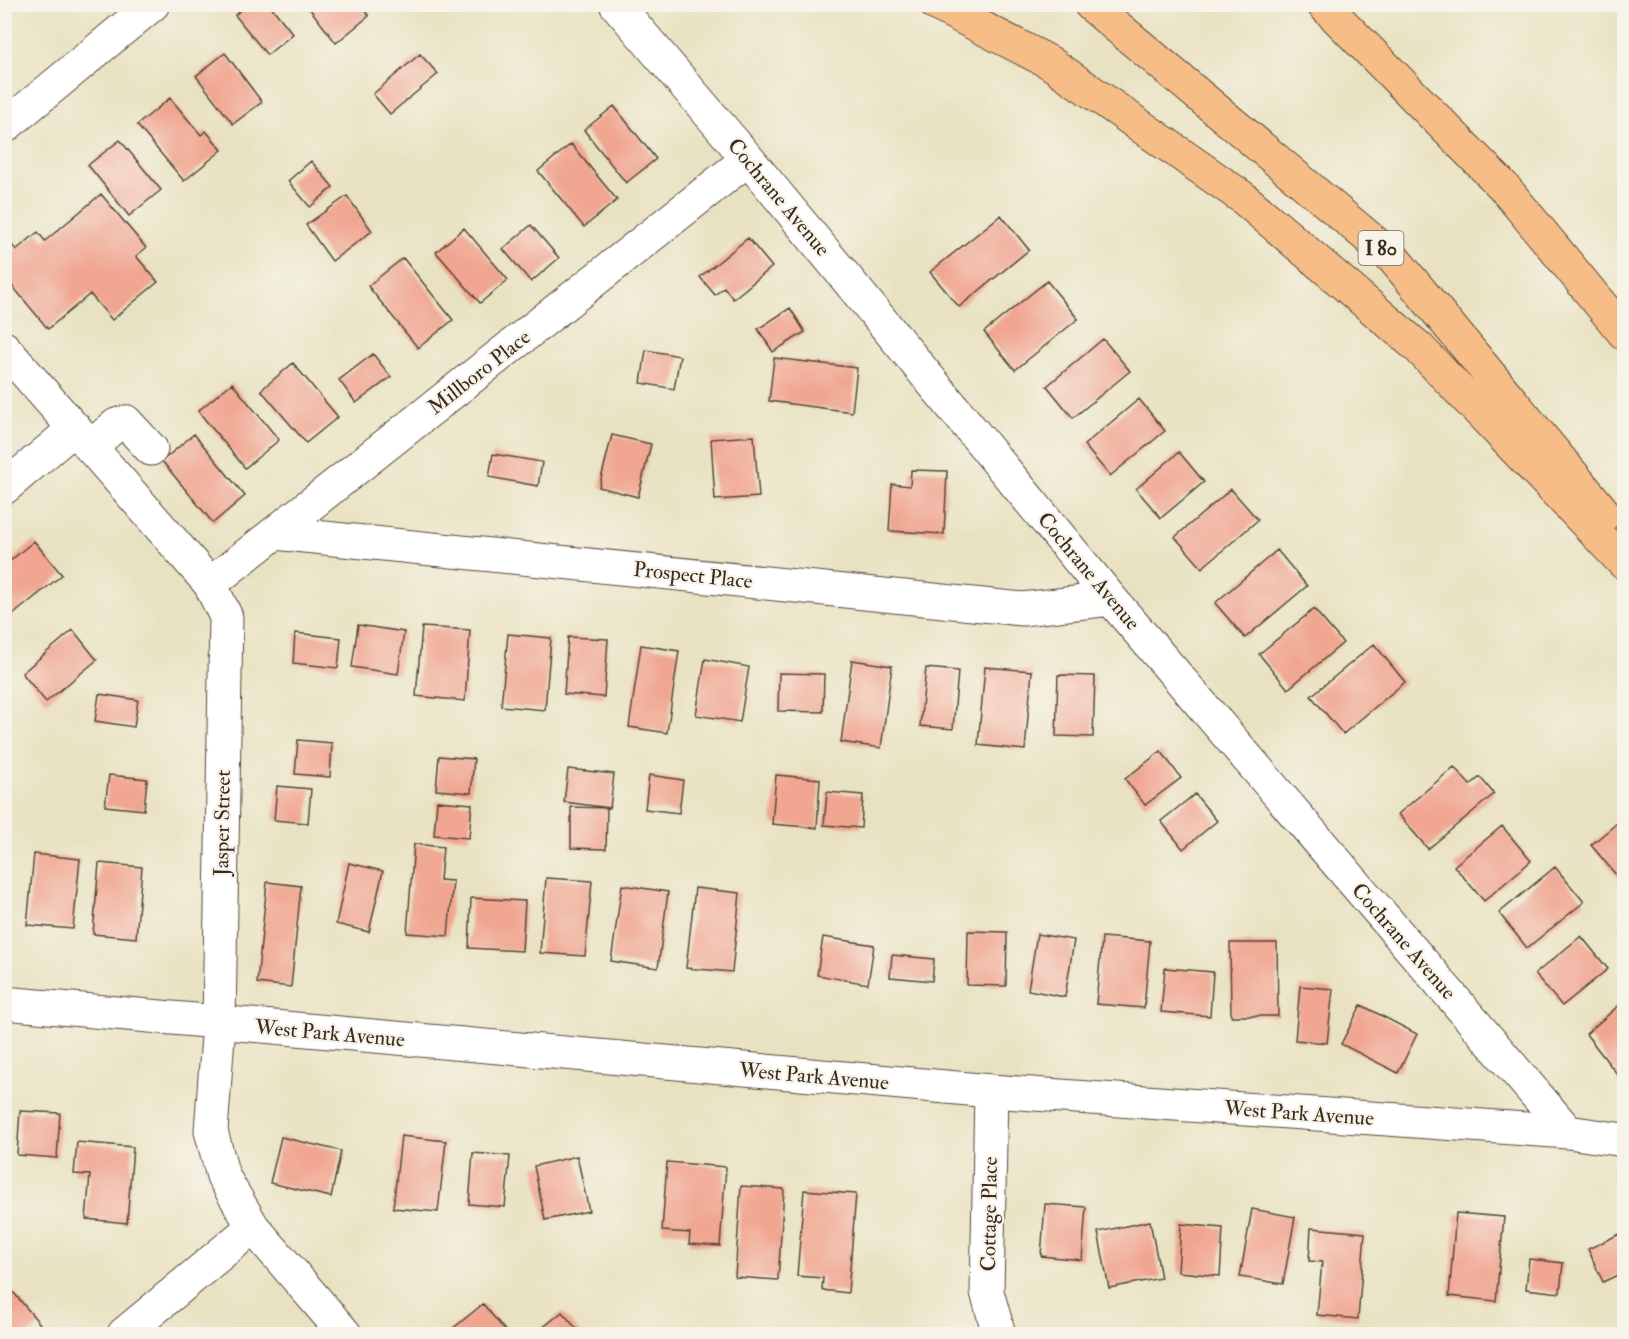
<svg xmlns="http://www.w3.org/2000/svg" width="1629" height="1339" font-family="'IM FELL Double Pica',serif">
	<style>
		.building { fill: #f0a691 }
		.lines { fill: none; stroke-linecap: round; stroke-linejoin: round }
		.minor-casing { stroke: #554637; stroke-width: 35 }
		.highway-casing { stroke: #554637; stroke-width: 35 }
		.minor { stroke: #fff; stroke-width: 33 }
		.highway { stroke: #f6be86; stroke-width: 33 }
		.labels { text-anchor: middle; stroke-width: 4.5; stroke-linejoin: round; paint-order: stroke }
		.shield { fill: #f7f3e8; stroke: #73665b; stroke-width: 1.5 }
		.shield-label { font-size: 20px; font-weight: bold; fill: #3b2a1e }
		.street-label { font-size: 21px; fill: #3b2a1e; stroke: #f7f3e8 }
	</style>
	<rect width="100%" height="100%" fill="#f7f3e8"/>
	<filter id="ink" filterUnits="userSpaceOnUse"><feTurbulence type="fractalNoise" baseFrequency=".0167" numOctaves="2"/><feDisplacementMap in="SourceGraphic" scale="12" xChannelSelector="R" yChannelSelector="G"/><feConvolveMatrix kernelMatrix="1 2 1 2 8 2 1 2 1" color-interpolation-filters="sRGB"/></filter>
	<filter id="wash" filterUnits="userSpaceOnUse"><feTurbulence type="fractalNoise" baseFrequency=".008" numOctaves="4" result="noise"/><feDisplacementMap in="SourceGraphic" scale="24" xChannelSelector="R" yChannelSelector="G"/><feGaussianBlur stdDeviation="1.35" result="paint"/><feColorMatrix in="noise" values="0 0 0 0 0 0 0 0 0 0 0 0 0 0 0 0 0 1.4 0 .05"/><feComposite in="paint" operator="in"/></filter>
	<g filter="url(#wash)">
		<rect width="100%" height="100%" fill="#e9e2c2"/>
		<g id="blocks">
			<path class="building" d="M248,4H269L293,34L267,55L235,15Z
				M306,4H359L369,16L336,43Z
				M225,53L262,102L233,124L196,76Z
				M420,54L438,74L390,114L373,94Z
				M170,98L201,135L206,131L222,150L184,181L137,125Z
				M614,106L656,159L626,183L584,130Z
				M120,140L161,190L129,216L88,165Z
				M571,144L617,200L584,227L538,171Z
				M311,161L333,187L310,207L288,181Z
				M101,194L146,248L136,256L158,282L112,320L90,294L48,329L5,277V236L16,250L38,232L45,241Z
				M347,196L372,231L332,261L306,225Z
				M1001,215L1029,250L959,307L930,272Z
				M531,225L559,258L531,282L503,249Z
				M464,228L508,280L480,303L436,252Z
				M748,238L772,267L733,299L724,287L715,295L700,277Z
				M403,258L453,320L418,348L368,286Z
				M1047,281L1078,319L1015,370L984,332Z
				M790,308L805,332L773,352L758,329Z
				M1103,339L1130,371L1073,418L1047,386Z
				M646,350L680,356L674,389L641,383Z
				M373,354L391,377L356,403L339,380Z
				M774,358L857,368L852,412L769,401Z
				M293,363L338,417L306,443L261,390Z
				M232,383L279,440L245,468L198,411Z
				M1139,399L1165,431L1110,476L1084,445Z
				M194,434L245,496L213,523L162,461Z
				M612,435L651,444L638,497L599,487Z
				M754,436L759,497L715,500L711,439Z
				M1179,452L1204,482L1161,518L1136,489Z
				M493,454L542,462L538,486L489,477Z
				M911,470L947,471L944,534L889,531L892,484L910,486Z
				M1231,489L1258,520L1202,568L1175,537Z
				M34,541L62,575L4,622V566Z
				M1277,550L1307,586L1245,638L1215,603Z
				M1314,609L1343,643L1288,689L1259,654Z
				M358,625L404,632L398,674L352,667Z
				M422,627L470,630L465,701L416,696Z
				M73,630L97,660L46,702L22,673Z
				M295,633L341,638L338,668L293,663Z
				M508,634L551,638L545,710L501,706Z
				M568,637L608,639L604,697L564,694Z
				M1374,644L1405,682L1343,734L1311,696Z
				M641,645L679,651L667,733L629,727Z
				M705,659L749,667L740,722L696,715Z
				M852,660L892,666L881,748L841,742Z
				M985,667L1032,671L1025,750L978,745Z
				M926,668L958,671L953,729L920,726Z
				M779,673L824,674L823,712L778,711Z
				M1058,675L1095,676L1093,737L1056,736Z
				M99,694L138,700L134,727L95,721Z
				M298,740L332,743L330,777L295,774Z
				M1161,751L1181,778L1145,805L1125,779Z
				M439,756L474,759L471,793L436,790Z
				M1454,767L1470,785L1480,777L1494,794L1428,849L1398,814Z
				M568,769L614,774L610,808L564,802Z
				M109,775L147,779L144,810L105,806Z
				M649,775L683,780L679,813L645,809Z
				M776,775L820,779L817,828L772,824Z
				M277,786L311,789L308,823L274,820Z
				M827,792L863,795L861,828L824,825Z
				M1195,794L1217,821L1183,849L1161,821Z
				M437,801L472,804L469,838L434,835Z
				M571,807L607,808L606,849L571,848Z
				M1623,818L1624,821V880L1622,882L1591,845Z
				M1502,826L1531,861L1484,901L1454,866Z
				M414,844L443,847L440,880L453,881L448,936L407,933Z
				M34,854L80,859L73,929L27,925Z
				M99,863L142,867L136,938L93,934Z
				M349,863L383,871L369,932L336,924Z
				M1555,867L1584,902L1527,948L1499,913Z
				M546,878L592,881L585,956L540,953Z
				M267,882L301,886L291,987L257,983Z
				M622,885L668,892L658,968L611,961Z
				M695,888L740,893L732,972L686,968Z
				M471,898L525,901L522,951L469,948Z
				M968,931L1007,932L1006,986L967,985Z
				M1037,934L1074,940L1065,997L1028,990Z
				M1581,936L1608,969L1562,1006L1535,974Z
				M823,937L874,945L868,984L817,975Z
				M1102,937L1150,941L1144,1008L1096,1004Z
				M1230,943H1277L1278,1016H1231Z
				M892,955L934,959L932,981L890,977Z
				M1165,968L1213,972L1210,1016L1161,1012Z
				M1300,986L1333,989L1327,1043L1295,1040Z
				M1624,1001V1083L1586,1034Z
				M1361,1005L1417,1034L1398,1073L1341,1044Z
				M20,1111L60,1113L57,1158L17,1155Z
				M401,1136L446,1141L438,1212L393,1208Z
				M281,1137L341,1151L331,1197L270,1183Z
				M77,1142L133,1147L127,1223L86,1219L90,1175L74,1174Z
				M473,1153L510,1156L505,1207L469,1204Z
				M577,1156L589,1211L545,1220L534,1166Z
				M667,1162L726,1167L720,1246L689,1244L690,1233L662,1231Z
				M741,1186L784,1189L778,1280L735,1277Z
				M804,1190L856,1194L848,1293L822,1290L823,1278L797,1276Z
				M1045,1204L1086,1207L1082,1260L1041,1256Z
				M1252,1209L1295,1217L1283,1284L1240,1277Z
				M1456,1213L1504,1217L1496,1301L1449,1296Z
				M1150,1221L1161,1278L1109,1288L1098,1232Z
				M1181,1224L1223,1228L1220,1276L1178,1272Z
				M1311,1228L1365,1233L1358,1319L1317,1315L1322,1262L1309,1261Z
				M1624,1232V1272L1603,1282L1588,1249Z
				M1529,1259L1563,1263L1560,1293L1526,1289Z
				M9,1287L40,1324L29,1334H5V1291Z
				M483,1304L508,1334H446Z
				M562,1312L581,1334H535Z"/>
		</g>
	</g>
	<g filter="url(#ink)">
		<use href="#blocks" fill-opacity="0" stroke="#554637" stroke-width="1.5"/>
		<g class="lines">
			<defs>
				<path id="minor" d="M616,4L748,159L1111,599L1568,1132
					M4,127L153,4
					M4,348L210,584L226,617L219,1023L211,1131L223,1176L253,1227L345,1334
					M90,447L116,425L126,422L151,449
					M4,488L75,428
					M275,533L1022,609L1111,599
					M210,584L748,159
					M4,1003L991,1091L1568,1132L1624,1140
					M991,1091L987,1292L999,1334
					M124,1334L253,1227"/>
				<path id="highway" d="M936,4L1049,62L1242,197L1419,348L1624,563
					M1090,4L1393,258L1605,514
					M1323,4L1503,186L1624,333"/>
			</defs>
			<use href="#minor" class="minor-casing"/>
			<use href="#highway" class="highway-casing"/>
			<use href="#minor" class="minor"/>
			<use href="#highway" class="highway"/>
		</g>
	</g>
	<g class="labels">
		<rect class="shield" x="1358.5" y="231" width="45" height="34" rx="4.5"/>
		<g class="shield-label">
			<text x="1381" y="255">I 80</text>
		</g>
		<g class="street-label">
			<text transform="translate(779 197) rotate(50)" y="7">Cochrane Avenue</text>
			<text transform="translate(479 372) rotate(-38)" y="7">Millboro Place</text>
			<text transform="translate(1089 571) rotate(50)" y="7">Cochrane Avenue</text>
			<text transform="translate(693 575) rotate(6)" y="7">Prospect Place</text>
			<text transform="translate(222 823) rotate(-89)" y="7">Jasper Street</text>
			<text transform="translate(1404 941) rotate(49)" y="7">Cochrane Avenue</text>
			<text transform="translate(330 1033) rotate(5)" y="7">West Park Avenue</text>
			<text transform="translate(814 1076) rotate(5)" y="7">West Park Avenue</text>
			<text transform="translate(1299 1113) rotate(4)" y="7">West Park Avenue</text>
			<text transform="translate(989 1214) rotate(-89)" y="7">Cottage Place</text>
		</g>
	</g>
	<rect width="1629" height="1339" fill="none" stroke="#f7f3e8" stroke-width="24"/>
</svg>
